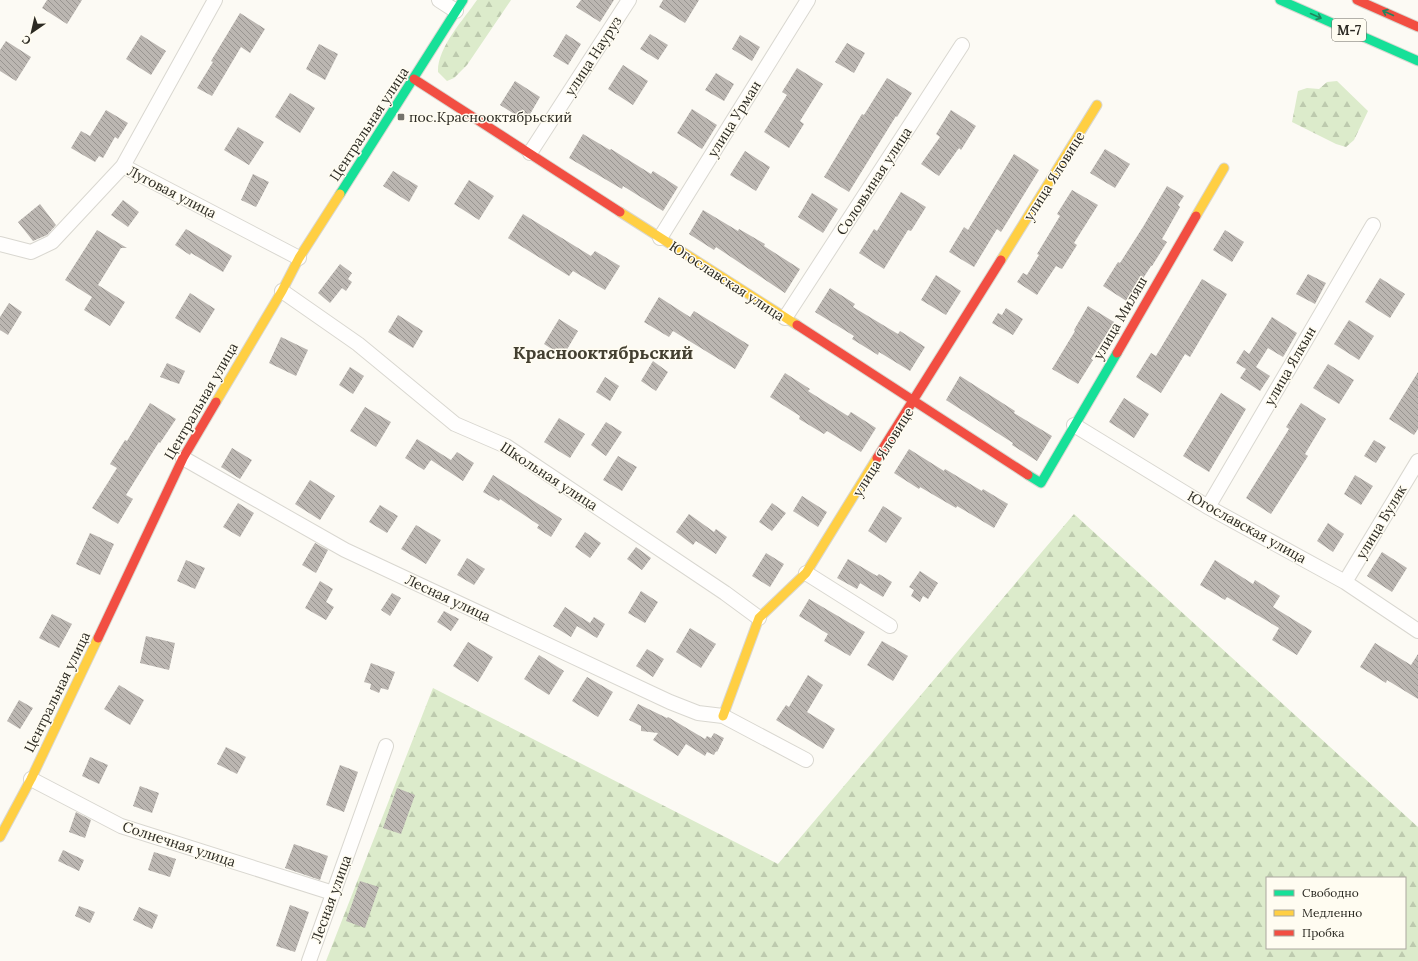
<svg xmlns="http://www.w3.org/2000/svg" width="1418" height="961" font-family="Lora,serif">
	<style>
		.forest { fill: url(#forest-firs); fill-rule: evenodd }
		.building { fill: url(#building-back-hatch) }
		.lines { fill: none; stroke-linecap: round; stroke-linejoin: round }
		.street-casing { stroke: #d9d7d0; stroke-width: 16 }
		.fast-casing { stroke: #d9d7d0; stroke-width: 11 }
		.slow-casing { stroke: #d9d7d0; stroke-width: 11 }
		.jam-casing { stroke: #d9d7d0; stroke-width: 11 }
		.street { stroke: #fffefd; stroke-width: 14 }
		.fast { stroke: #16e098; stroke-width: 9 }
		.slow { stroke: #ffcf43; stroke-width: 9 }
		.jam { stroke: #f24e42; stroke-width: 9 }
		.oneway { stroke: #21855e }
		.poi-dot { fill: #75736c; stroke: #fffcf1; stroke-width: 1.5 }
		.labels { text-anchor: middle; stroke-width: 3; stroke-linejoin: round; paint-order: stroke }
		.shield { fill: #fffcf1; stroke: #6b6961; stroke-width: 1 }
		.shield-label { font-size: 13px; font-weight: bold; fill: #2c2a23 }
		.street-label { font-size: 14px; fill: #2c2a23; stroke: #fffcf1 }
		.poi-label { font-size: 14px; fill: #2c2a23; stroke: #fffcf1; text-anchor: start }
		.district-label { font-size: 18px; font-weight: bold; fill: #433f30; stroke: #fffcf1 }
	</style>
	<defs>
		<pattern id="forest-firs" width="22" height="20" patternUnits="userSpaceOnUse"><rect width="22" height="20" fill="#dcebcb"/><path d="M5 1l3.5 6h-7zM16 11l3.5 6h-7z" fill="#bdcaae"/></pattern>
		<pattern id="building-back-hatch" width="6" height="6" patternUnits="userSpaceOnUse"><rect width="6" height="6" fill="#bbb6b1"/><path d="M-1 5l2 2M0 0l6 6M5-1l2 2" fill="none" stroke="#989490"/></pattern>
	</defs>
	<rect width="100%" height="100%" fill="#fcfaf4"/>
	<path class="forest" d="M477,0H511L467,65L454,78L447,81L438,72C437,48 464,19 477,0Z
		M1337,81L1368,111L1354,140L1346,147L1336,144L1292,122L1298,91L1307,88L1319,89L1327,82Z
		M1074,514L1418,827V961H326L433,688L778,864ZM1267,878H1405V948H1267Z"/>
	<path class="building" d="M47,0H82L67,24L42,8Z
		M581,0H614L600,22L576,7Z
		M663,0H699L685,23L659,7Z
		M240,13L265,29L250,53L241,47L212,96L197,88L213,62L211,61Z
		M566,34L581,44L568,65L553,56Z
		M650,34L668,45L658,60L640,49Z
		M141,35L166,51L151,75L126,59Z
		M740,35L760,47L752,61L732,49Z
		M6,41L31,57L16,81L0,71V50Z
		M847,43L865,53L854,73L835,62Z
		M319,44L338,54L325,80L306,69Z
		M623,65L648,81L633,105L608,89Z
		M797,68L823,84L800,121L804,124L789,148L764,132L787,95L782,92Z
		M716,73L734,84L724,101L705,90Z
		M887,78L912,93L897,117L896,116L849,192L824,177L862,114L864,115Z
		M515,81L540,97L526,121L500,105Z
		M290,93L315,108L300,133L275,117Z
		M692,109L717,125L702,149L677,133Z
		M106,110L128,123L118,139L115,137L103,158L99,156L95,162L71,148L81,131L90,136Z
		M951,110L976,126L961,150L959,148L939,176L921,164L940,137L936,134Z
		M238,127L264,142L249,165L224,150Z
		M583,134L610,150L611,149L651,174L653,171L678,187L663,211L623,186L622,189L569,158Z
		M1105,149L1130,164L1115,188L1090,173Z
		M745,151L770,167L756,191L730,175Z
		M1014,154L1039,170L1001,232L997,229L974,267L949,252L964,227L968,230Z
		M393,171L418,186L409,202L383,186Z
		M253,174L269,182L256,207L241,200Z
		M469,180L494,196L479,220L454,204Z
		M1167,186L1184,196L1178,205L1180,207L1162,239L1167,242L1152,266H1151L1128,302L1103,286L1118,262L1120,263L1143,227Z
		M1072,190L1098,205L1074,243L1077,245L1062,269L1056,266L1037,295L1017,282L1023,273L1027,275L1039,255L1037,254L1060,216L1057,214Z
		M901,192L926,207L911,231L908,230L884,269L859,253L874,229L877,231Z
		M812,193L838,209L823,233L798,217Z
		M123,200L139,212L128,227L111,215Z
		M40,204L56,225L47,235L33,241L18,222Z
		M703,210L738,231L739,229L765,244L764,246L800,269L785,293L716,247L714,250L689,234Z
		M523,214L591,256L595,251L620,266L605,290L573,271L569,276L508,238Z
		M186,229L232,256L223,272L191,253L190,255L175,245Z
		M97,230L127,248H121L98,285L125,302L110,326L84,310L92,297L65,280Z
		M1225,230L1244,242L1232,262L1213,250Z
		M340,264L352,273L348,279L352,282L346,291L342,288L330,303L318,293Z
		M1308,274L1326,283L1315,304L1296,294Z
		M936,275L961,291L946,315L921,300Z
		M1380,278L1405,294L1390,318L1365,302Z
		M1202,279L1227,294L1190,357L1185,354L1161,393L1136,377L1151,353L1156,356Z
		M830,288L855,304L853,307L898,334L900,331L925,347L910,371L879,352L878,355L852,339L854,336L815,312Z
		M190,293L215,309L200,333L175,318Z
		M659,297L690,317L694,311L749,345L735,369L673,331L669,337L644,322Z
		M9,303L22,312L8,335L0,330V317Z
		M1088,306L1114,322L1091,359L1093,360L1078,384L1052,369L1075,331L1074,330Z
		M1006,308L1023,319L1013,335L992,323L998,313L1002,315Z
		M398,315L423,331L413,348L388,332Z
		M1272,317L1297,333L1283,357L1268,348L1256,367L1270,376L1260,391L1240,378L1246,369L1236,363L1244,350L1249,354Z
		M559,319L578,331L563,356L544,344Z
		M1349,320L1374,336L1359,360L1334,344Z
		M281,337L308,350L296,376L269,363Z
		M653,361L668,372L656,391L641,381Z
		M167,363L185,371L179,384L160,377Z
		M1328,364L1354,380L1339,404L1313,388Z
		M350,367L364,376L353,394L339,385Z
		M1418,372V429L1414,435L1389,419Z
		M785,373L810,389L808,391L848,416L851,412L876,428L861,452L827,431L824,434L799,419L800,416L770,397Z
		M960,376L1015,411L1014,413L1052,436L1037,461L1012,445L1013,443L946,400Z
		M605,377L619,386L610,401L596,392Z
		M1221,393L1246,409L1209,472L1183,456Z
		M1124,398L1149,414L1134,438L1109,422Z
		M150,403L176,419L160,443L159,442L126,495L133,499L118,524L92,508L117,468L110,464L125,440L127,441Z
		M1301,403L1326,419L1305,454L1308,456L1271,514L1246,498L1289,429L1286,427Z
		M365,407L391,422L376,447L350,431Z
		M559,418L585,434L570,458L544,442Z
		M606,422L622,432L606,456L591,445Z
		M417,439L451,460L457,452L474,463L463,481L431,460L424,470L405,458Z
		M1374,440L1386,447L1376,463L1364,456Z
		M232,448L252,460L240,479L221,467Z
		M909,449L944,471L945,469L982,491L983,489L1008,504L994,528L957,506L956,508L920,487L919,489L894,473Z
		M618,456L637,467L622,491L603,480Z
		M493,475L562,519L551,537L537,528L539,525L500,499L499,501L483,492Z
		M1355,475L1373,486L1361,505L1344,494Z
		M310,480L335,496L320,520L295,504Z
		M802,496L827,512L818,527L793,511Z
		M238,503L254,513L240,537L223,527Z
		M772,503L786,513L772,531L759,522Z
		M380,505L398,516L387,533L369,522Z
		M883,506L902,518L886,543L868,531Z
		M689,514L714,532L716,529L727,537L716,554L696,541L693,545L676,532Z
		M1328,523L1344,534L1333,552L1317,541Z
		M416,525L441,540L426,564L401,549Z
		M585,532L601,543L590,558L575,547Z
		M90,533L114,544L100,575L76,564Z
		M315,543L328,550L316,573L302,565Z
		M636,547L651,558L642,570L627,559Z
		M1382,552L1407,568L1392,592L1367,576Z
		M766,553L784,564L770,587L752,576Z
		M467,558L485,569L474,585L457,575Z
		M848,559L877,576L879,574L892,582L883,597L860,583L857,589L837,578Z
		M186,560L205,568L195,589L177,581Z
		M1215,560L1253,584L1255,580L1280,596L1273,607L1312,631L1297,655L1272,640L1279,628L1227,597L1225,600L1200,585Z
		M920,571L938,583L928,599L923,596L920,602L911,596L914,590L909,587Z
		M320,581L333,589L326,602L334,607L326,620L305,608Z
		M641,591L658,602L645,623L628,613Z
		M392,593L401,598L390,616L381,610Z
		M809,599L865,632L850,656L824,641L828,634L799,616Z
		M565,607L590,623L594,617L605,624L597,638L577,626L571,637L553,626Z
		M444,611L459,619L451,631L437,622Z
		M52,614L72,624L59,648L39,638Z
		M690,628L716,644L701,668L676,652Z
		M146,636L175,643L169,670L140,663Z
		M882,641L908,656L893,681L867,665Z
		M468,642L493,657L478,682L453,666Z
		M1375,643L1411,665L1418,654V699L1387,680L1386,683L1360,667Z
		M647,649L664,659L653,677L636,666Z
		M539,655L564,671L549,695L524,679Z
		M371,663L395,672L388,690L381,688L379,693L370,689L371,684L364,682Z
		M808,675L823,685L807,712L835,729L823,749L776,720L786,705L789,707Z
		M587,677L613,692L598,717L572,701Z
		M119,685L144,700L130,725L104,709Z
		M19,700L33,708L20,729L7,721Z
		M638,704L667,718L668,717L705,739L707,736L711,738L714,733L724,738L717,752L716,751L714,755L707,752L705,756L686,744L678,756L653,740L658,733L641,731V726L629,720Z
		M226,747L246,757L237,774L217,764Z
		M90,757L108,765L99,784L82,776Z
		M340,765L358,772L344,812L326,805Z
		M140,786L159,793L152,813L133,806Z
		M397,788L415,795L401,834L383,828Z
		M76,812L91,820L85,838L69,832Z
		M294,844L328,856L320,880L285,868Z
		M63,850L84,860L79,871L58,861Z
		M154,852L176,859L170,877L148,870Z
		M360,881L379,887L365,928L346,921Z
		M290,905L309,912L295,952L276,946Z
		M79,906L95,912L90,923L75,916Z
		M139,907L158,915L152,929L133,920Z"/>
	<g class="lines">
		<defs>
			<path id="street" d="M439,0L456,11
				M530,153L629,0
				M123,166L299,258
				M660,238L808,0
				M0,244L31,252L52,242L123,166L215,0
				M282,291L358,344L455,424L506,446L725,593L759,618
				M785,318L962,45
				M1074,425L1208,507L1345,582L1418,631
				M183,458L345,550L670,702L698,713L723,716L806,760
				M1208,507L1373,225
				M806,573L890,626
				M1345,582L1418,461
				M31,779L121,826L333,893
				M309,961L386,746"/>
			<path id="fast" d="M1280,0L1418,61
				M340,194L463,0
				M1028,475L1041,483L1117,353"/>
			<path id="slow" d="M620,212L797,325
				M1196,216L1224,168
				M1001,260L1097,105
				M216,402L282,291L299,258L340,194
				M723,716L759,618L806,573L877,458
				M0,837L31,779L98,638"/>
			<path id="jam" d="M1357,0L1418,27
				M414,79L620,212
				M797,325L1028,475
				M1117,353L1196,216
				M877,458L1001,260
				M98,638L183,458L216,402"/>
		</defs>
		<use href="#street" class="street-casing"/>
		<use href="#fast" class="fast-casing"/>
		<use href="#slow" class="slow-casing"/>
		<use href="#jam" class="jam-casing"/>
		<use href="#street" class="street"/>
		<use href="#fast" class="fast"/>
		<use href="#slow" class="slow"/>
		<use href="#jam" class="jam"/>
	</g>
	<defs><path id="oneway-shaft" d="M-6 0H5M1.5-3L5.5 0L1.5 3" fill="none" stroke-width="1.6" stroke-linecap="round" stroke-linejoin="round"/></defs>
	<g class="oneway">
		<use href="#oneway-shaft" transform="translate(1388 13) rotate(-156)"/>
		<use href="#oneway-shaft" transform="translate(1316 16) rotate(24)"/>
	</g>
	<rect class="poi-dot" x="397" y="113" width="8" height="8" rx="2"/>
	<g class="labels">
		<rect class="shield" x="1332" y="19" width="34" height="22" rx="3"/>
		<g class="shield-label">
			<text x="1349" y="35">М-7</text>
		</g>
		<g class="street-label">
			<text transform="translate(593 56) rotate(-57)" y="5">улица Науруз</text>
			<text transform="translate(734 119) rotate(-58)" y="5">улица Урман</text>
			<text transform="translate(369 124) rotate(-57)" y="5">Центральная улица</text>
			<text transform="translate(1054 176) rotate(-58)" y="5">улица Яловице</text>
			<text transform="translate(874 181) rotate(-57)" y="5">Соловьиная улица</text>
			<text transform="translate(172 192) rotate(27)" y="5">Луговая улица</text>
			<text transform="translate(727 281) rotate(33)" y="5">Югославская улица</text>
			<text transform="translate(1120 318) rotate(-60)" y="5">улица Миляш</text>
			<text transform="translate(1290 366) rotate(-60)" y="5">улица Ялкын</text>
			<text transform="translate(201 401) rotate(-60)" y="5">Центральная улица</text>
			<text transform="translate(883 452) rotate(-58)" y="5">улица Яловице</text>
			<text transform="translate(549 476) rotate(33)" y="5">Школьная улица</text>
			<text transform="translate(1381 522) rotate(-59)" y="5">улица Буляк</text>
			<text transform="translate(1247 527) rotate(29)" y="5">Югославская улица</text>
			<text transform="translate(448 598) rotate(25)" y="5">Лесная улица</text>
			<text transform="translate(57 692) rotate(-64)" y="5">Центральная улица</text>
			<text transform="translate(179 844) rotate(18)" y="5">Солнечная улица</text>
			<text transform="translate(331 899) rotate(-70)" y="5">Лесная улица</text>
		</g>
		<g class="poi-label">
			<text x="409" y="122">пос.Краснооктябрьский</text>
		</g>
		<g class="district-label">
			<text x="603" y="359">Краснооктябрьский</text>
		</g>
	</g>
	<rect x="1266" y="877" width="140" height="72" fill="#fffcf1" stroke="#aba89f"/>
	<rect x="1274" y="890" width="20" height="6" fill="#16e098" stroke="#aba89f"/>
	<text x="1302" y="897" font-size="12" fill="#2c2a23">Свободно</text>
	<rect x="1274" y="910" width="20" height="6" fill="#ffcf43" stroke="#aba89f"/>
	<text x="1302" y="917" font-size="12" fill="#2c2a23">Медленно</text>
	<rect x="1274" y="930" width="20" height="6" fill="#f24e42" stroke="#aba89f"/>
	<text x="1302" y="937" font-size="12" fill="#2c2a23">Пробка</text>
	<g transform="translate(32 32) rotate(214)" stroke="#fffcf1" stroke-width="3" paint-order="stroke">
	<path d="M0-3L7 15L0 10L-7 15Z" fill="#2c2a23"/>
	<text y="-6" font-size="11" font-weight="bold" text-anchor="middle" fill="#2c2a23">С</text>
	</g>
</svg>
